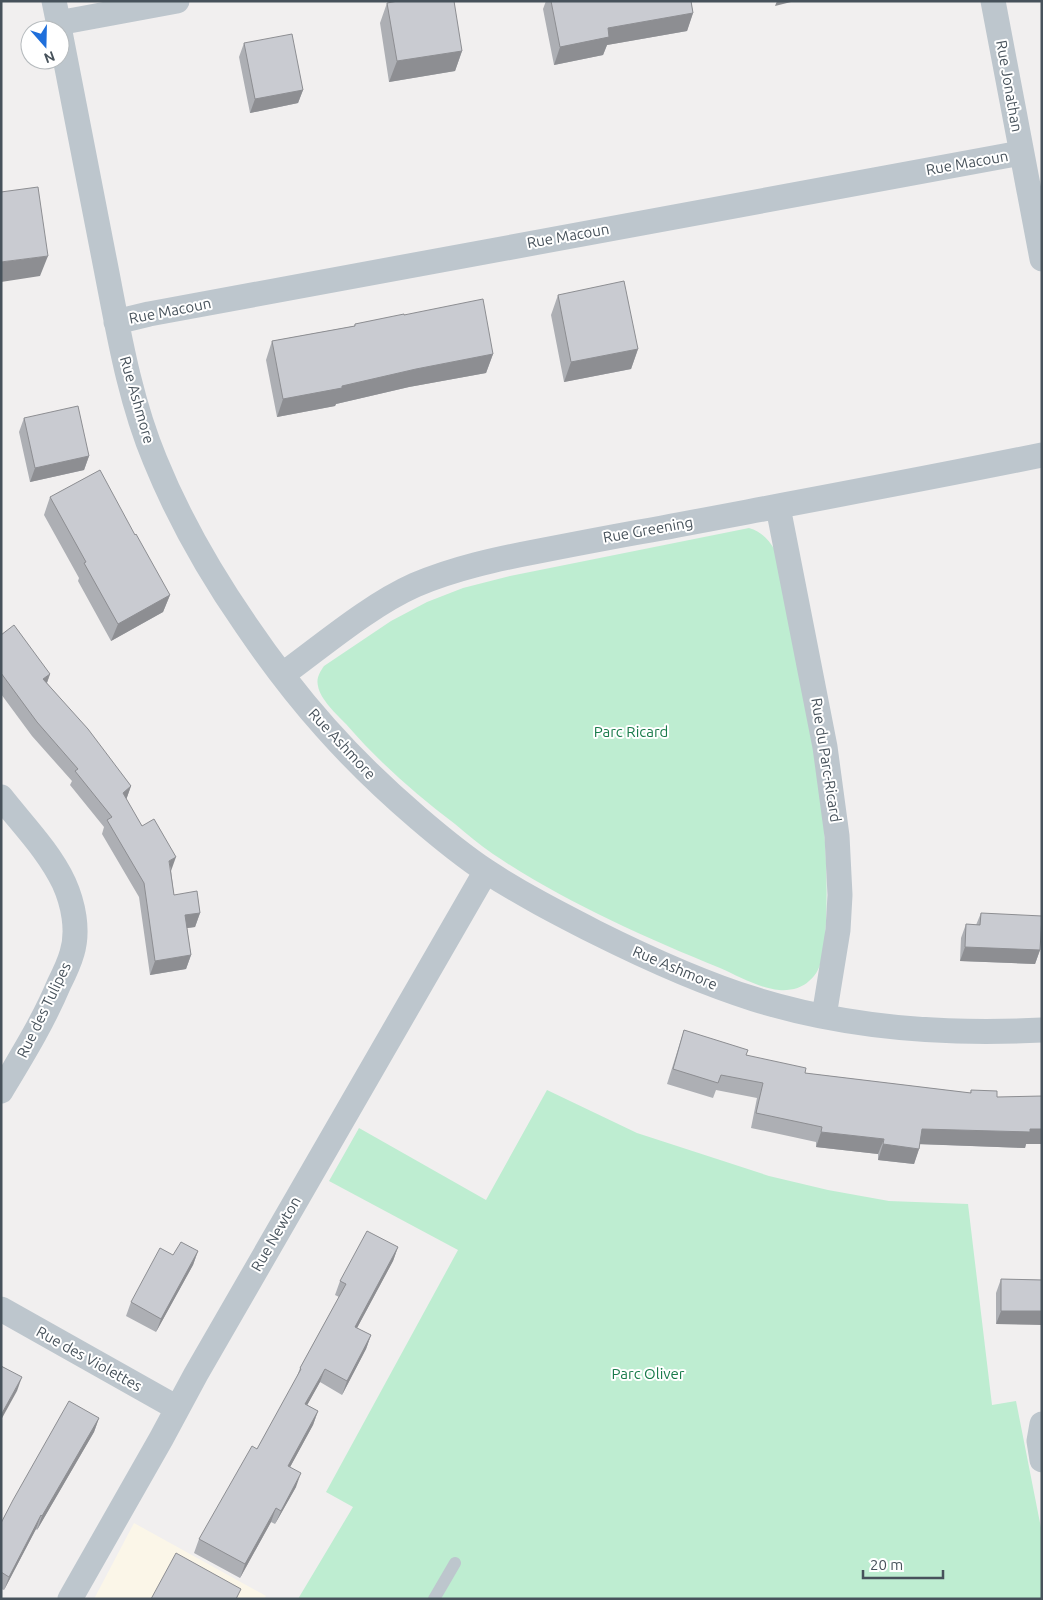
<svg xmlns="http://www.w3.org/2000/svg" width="1043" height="1600" font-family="Ubuntu,sans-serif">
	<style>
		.commercial { fill: #fbf6e8 }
		.green { fill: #beedd1 }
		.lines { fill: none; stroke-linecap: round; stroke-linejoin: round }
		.service { stroke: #bdc6cd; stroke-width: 12 }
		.minor { stroke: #bdc6cd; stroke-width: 25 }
		.wall { fill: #adafb4 }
		.shaded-wall { fill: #8d8e92 }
		.building { fill: #c9cbd1; stroke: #8d8e92 }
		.labels { text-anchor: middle; stroke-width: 4; stroke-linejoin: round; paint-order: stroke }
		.street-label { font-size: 15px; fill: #47525b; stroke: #fff }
		.park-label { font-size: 15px; fill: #1a7b4b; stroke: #fff }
	</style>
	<rect width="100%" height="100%" fill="#f1efef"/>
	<path class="commercial" d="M134,1523L266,1596L264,1599H94Z"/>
	<path class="green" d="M749,528C762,532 768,539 775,550C784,597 793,643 802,690C808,720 815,749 819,779C825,827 828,874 826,922C825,940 825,969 809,981C802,988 790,991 779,990C759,988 738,976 720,968C643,937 561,900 493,854C480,845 467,834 455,824C415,794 378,761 346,724C337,715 320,699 318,686C316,678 320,672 324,666L391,621L427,602L463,588L510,576Z
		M547,1090L637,1133L769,1176L828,1190L889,1201L968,1204L992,1405L1016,1401L1042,1533V1599H298L353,1507L326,1492L458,1250L329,1181L359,1128L486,1200Z"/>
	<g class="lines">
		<path class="service" d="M434,1599L455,1563"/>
		<path class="minor" d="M54,1L60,30
			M993,1L1042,259
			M58,23L177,1
			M60,32C75,109 90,186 105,263C118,329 129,398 155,460C179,519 210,573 246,625C297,700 349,759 418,818C439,836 462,855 486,871C521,894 558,913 595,932C647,958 699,982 754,999C847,1028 946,1035 1042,1030
			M116,322L149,314L1021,153
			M778,507L825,747L837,836L840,895L838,930L824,1016
			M282,675C322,646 370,605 415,585C455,568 497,559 539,551C580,543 621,535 662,528C789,504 915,481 1042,455
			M1,797C22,824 49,851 64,883C73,903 79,930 72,953C69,964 64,974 59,984C43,1022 22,1056 1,1091
			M1,1309L177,1408
			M1042,1424L1039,1441L1042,1460
			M70,1599L161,1439L196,1374L486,871"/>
	</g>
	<path class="wall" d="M546,1H691L693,13L687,31L607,45L603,55L554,65L543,9Z
		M387,3L462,51L455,71L389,82L380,23Z
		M244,43L303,90L298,103L250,113L239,57Z
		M558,295L638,349L631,369L564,382L551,315Z
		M404,315L493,354L486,373L409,387L336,404L335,406L277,417L266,360L272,341L354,326L355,324Z
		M24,418L89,456L84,470L30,482L19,432Z
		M50,497L170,595L163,612L111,641L78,581L79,578L44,515Z
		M1,635L50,674L47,683L131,786L126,800L142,826L171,870L174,895L200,913L195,927L187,928L191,955L186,969L150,975L139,897L102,834L104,827L70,785L72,781L32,736L1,694Z
		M981,913L1040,950L1035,964L960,961L961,938L966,924L976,925Z
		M684,1030L746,1055L805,1073L970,1093L971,1090L997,1097L1026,1144L1025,1148L920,1144L919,1149L914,1164L878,1160V1154L816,1147V1142L751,1128L757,1098L716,1090L713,1098L667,1084Z
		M398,1247L393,1261L357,1328L371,1335L366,1349L342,1395L320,1382L307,1405L318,1411L313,1425L290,1467L296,1487L275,1524L271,1522L240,1578L194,1553L199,1539L257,1449L296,1379L300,1368L339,1297L335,1295L340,1281Z
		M198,1251L193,1265L156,1332L126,1316L131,1302L173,1255Z
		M1001,1279L1042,1280L996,1324V1293Z
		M99,1418L94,1432L37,1530L36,1529L4,1590L1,1589V1523Z"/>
	<path class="shaded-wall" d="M777,1H795L775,6Z
		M693,13L687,31L607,45L603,55L554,65L560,47L608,28Z
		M462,51L455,71L389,82L397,61Z
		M303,90L298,103L250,113L255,99Z
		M48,256L40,276L1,282V262Z
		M638,349L631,369L564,382L571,362Z
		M493,354L486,373L409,387L336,404L335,406L277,417L283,399L416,369Z
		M89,456L84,470L30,482L35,468Z
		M170,595L163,612L111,641L118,624Z
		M50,674L45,688L43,679Z
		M131,786L126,800L123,793Z
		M176,857L171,871L169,861Z
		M200,913L195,927L180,929L185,915Z
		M965,947L1040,950L1035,964L960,961Z
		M191,955L186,969L150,975L155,961Z
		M922,1129H1042V1144H1026L1025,1148L916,1144Z
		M821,1132L884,1139L878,1154L816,1147Z
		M883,1144L919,1149L914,1164L878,1160Z
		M398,1247L393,1261L350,1341L355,1327Z
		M198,1251L193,1265L156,1332L161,1319Z
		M1001,1311H1042V1325L996,1324Z
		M371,1335L366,1349L342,1395L347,1381Z
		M325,1369L320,1382L300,1418L305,1404Z
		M22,1377L17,1391L1,1420V1415Z
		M318,1411L313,1425L283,1480L288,1466Z
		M99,1418L94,1432L37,1530L42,1516Z
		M301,1473L296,1487L275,1524L281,1511Z
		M276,1508L271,1522L240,1578L245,1564Z
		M41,1515L36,1529L4,1590L9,1577Z"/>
	<path class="building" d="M398,1H454L462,51L397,61L387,3Z
		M551,1H691L693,13L608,28L609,37L560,47Z
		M292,34L303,90L255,99L244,43Z
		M38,187L48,256L1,262V192Z
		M624,281L638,349L571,362L558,295Z
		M483,299L493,354L416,369L342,386V388L283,399L272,341L355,326V324L404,314V315Z
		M78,406L89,456L35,468L24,418Z
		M100,470L135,535L136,534L170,595L118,624L84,563L86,562L50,497Z
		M14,625L50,674L43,679L88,729L131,786L123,793L142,826L154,819L176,857L169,861L174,895L197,891L200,913L185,915L191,955L155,961L144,883L107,820L112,817L75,771L78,769L37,722L1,673V635Z
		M981,913L1042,916L1040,950L965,947L966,924L980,925Z
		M684,1030L748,1050L746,1055L806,1068L805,1073L971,1093V1090L997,1091V1097L1042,1096V1129H1030V1132L922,1129L919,1149L883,1144L884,1139L821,1132L822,1127L756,1113L763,1083L721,1075L718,1083L673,1069Z
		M367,1231L398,1247L355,1327L371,1335L347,1381L325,1369L305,1404L318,1411L288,1466L301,1473L281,1511L276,1508L245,1564L199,1539L252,1446L257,1449L301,1369L300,1368L346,1284L340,1281Z
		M181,1242L198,1251L161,1319L131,1302L160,1248L173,1255Z
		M1001,1279L1042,1280V1311H1001Z
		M1,1366L22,1377L1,1415Z
		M69,1401L99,1418L42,1516L41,1515L9,1577L1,1572V1523L13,1500Z
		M176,1553L241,1589L236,1599H151Z"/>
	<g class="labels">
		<g class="street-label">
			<text transform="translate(1009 86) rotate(80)" y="5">Rue Jonathan</text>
			<text transform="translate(967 163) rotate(-10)" y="5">Rue Macoun</text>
			<text transform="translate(568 236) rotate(-10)" y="5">Rue Macoun</text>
			<text transform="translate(170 311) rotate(-11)" y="5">Rue Macoun</text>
			<text transform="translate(137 400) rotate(74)" y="5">Rue Ashmore</text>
			<text transform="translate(648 530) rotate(-10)" y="5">Rue Greening</text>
			<text transform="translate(342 744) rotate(47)" y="5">Rue Ashmore</text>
			<text transform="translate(826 760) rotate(81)" y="5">Rue du Parc-Ricard</text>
			<text transform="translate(675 968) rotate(23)" y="5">Rue Ashmore</text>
			<text transform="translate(44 1010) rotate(-64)" y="5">Rue des Tulipes</text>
			<text transform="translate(276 1234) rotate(-60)" y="5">Rue Newton</text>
			<text transform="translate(89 1359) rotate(29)" y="5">Rue des Violettes</text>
		</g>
		<g class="park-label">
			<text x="631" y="737">Parc Ricard</text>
			<text x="648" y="1379">Parc Oliver</text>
		</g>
	</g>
	<rect width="1043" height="1600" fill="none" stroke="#47525b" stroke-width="5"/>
	<g transform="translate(45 45) rotate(160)"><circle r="24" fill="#ffffff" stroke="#b5babd"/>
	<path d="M0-4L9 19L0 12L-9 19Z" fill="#1f6fdb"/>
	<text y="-8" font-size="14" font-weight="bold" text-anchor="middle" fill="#47525b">N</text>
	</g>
	<path d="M863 1570v8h80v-8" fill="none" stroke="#47525b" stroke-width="2.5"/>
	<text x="870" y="1570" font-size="15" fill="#47525b" stroke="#ffffff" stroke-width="4" paint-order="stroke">20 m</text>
</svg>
